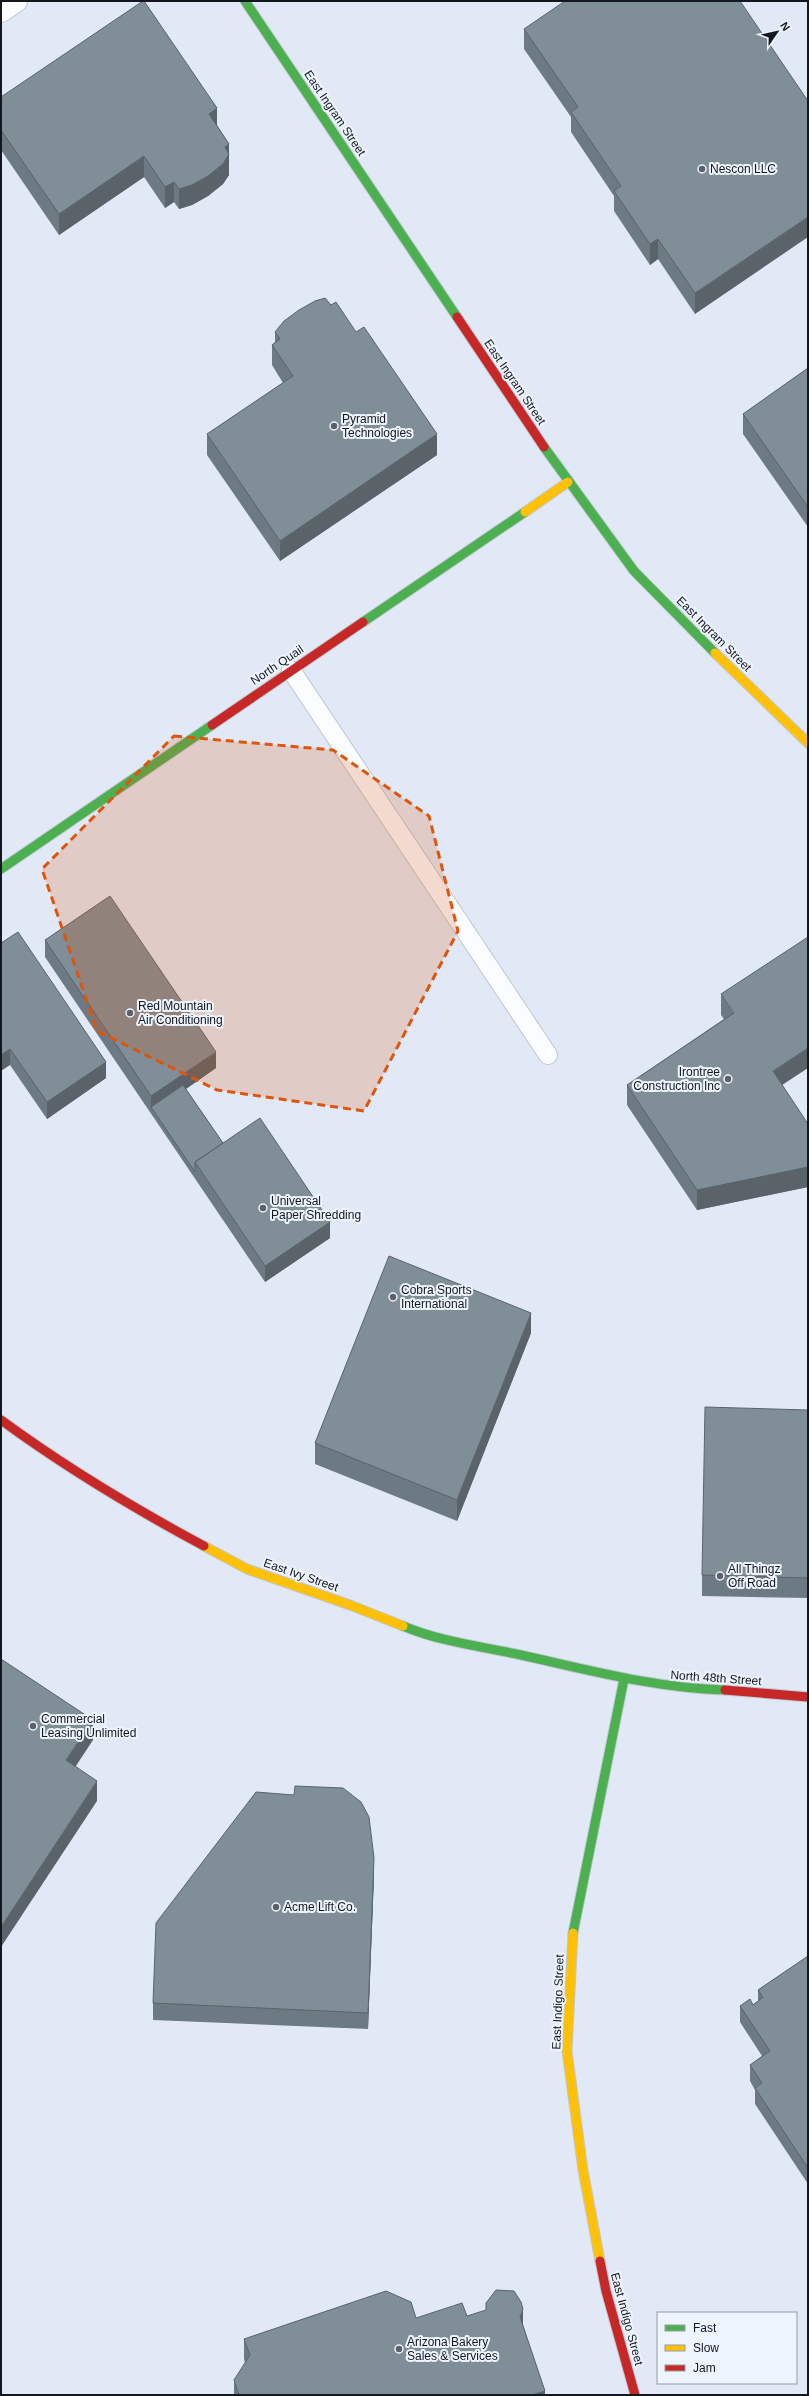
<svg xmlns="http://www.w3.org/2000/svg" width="809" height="2396" font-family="Arial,sans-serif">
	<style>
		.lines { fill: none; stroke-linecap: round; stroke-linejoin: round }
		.lane-casing { stroke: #c0c7d1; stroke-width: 20 }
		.street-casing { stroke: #c0c7d1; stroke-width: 24 }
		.fast-casing { stroke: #c0c7d1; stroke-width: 11 }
		.slow-casing { stroke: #c0c7d1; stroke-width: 11 }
		.jam-casing { stroke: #c0c7d1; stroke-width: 11 }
		.lane { stroke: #fafcfe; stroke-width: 18 }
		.street { stroke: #fafcfe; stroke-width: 22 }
		.fast { stroke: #4caf50; stroke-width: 9 }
		.slow { stroke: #ffc107; stroke-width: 9 }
		.jam { stroke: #c62828; stroke-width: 9 }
		.wall { fill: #6e7a83 }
		.shaded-wall { fill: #5a636a }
		.building { fill: #808e98; stroke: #5a636a }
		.marked { fill: #dd560d; fill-opacity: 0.2; stroke: #dd560d; stroke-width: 3; stroke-dasharray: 8 5; stroke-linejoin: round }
		.poi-dot { fill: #5b606a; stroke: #eef4fd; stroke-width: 1.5 }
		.labels { text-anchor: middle; stroke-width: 4; stroke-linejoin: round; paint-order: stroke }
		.street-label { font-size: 12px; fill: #13171f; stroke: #eef4fd }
		.poi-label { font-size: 12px; fill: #13171f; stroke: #eef4fd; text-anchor: start }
	</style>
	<rect width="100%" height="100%" fill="#e1e9f6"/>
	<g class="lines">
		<defs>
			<path id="lane" d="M291,670L548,1055"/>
			<path id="street" d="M1,11L16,1"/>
			<path id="fast" d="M245,1L457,317
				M544,447L634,571L715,653
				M363,622L525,512
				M1,869L212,725
				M403,1626C441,1642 480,1646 521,1655C589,1670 655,1688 725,1690
				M573,1933L624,1679"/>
			<path id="slow" d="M525,512L568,482
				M715,653L808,743
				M204,1546L247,1569L350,1605L403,1626
				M573,1933L567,2051L583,2170L600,2261"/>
			<path id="jam" d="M457,317L544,447
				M212,725L363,622
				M1,1420C65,1467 133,1508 204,1546
				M725,1690L808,1697
				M600,2261L606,2291L635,2395"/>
		</defs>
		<use href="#lane" class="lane-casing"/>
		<use href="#street" class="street-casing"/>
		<use href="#fast" class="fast-casing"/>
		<use href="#slow" class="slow-casing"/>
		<use href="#jam" class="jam-casing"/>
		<use href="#lane" class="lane"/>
		<use href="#street" class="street"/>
		<use href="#fast" class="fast"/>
		<use href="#slow" class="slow"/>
		<use href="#jam" class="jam"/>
	</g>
	<path class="wall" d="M740,1L695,314L658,259L650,265L614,211V196L571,132V117L524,49V29Z
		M1,97L217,125L229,144V175L223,184L208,196L192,205L179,209L174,202L165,208L144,177L59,235L1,150Z
		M275,332L437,455L280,561L207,455V434L283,383L272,365V345L275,342Z
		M808,368V527L743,434V414Z
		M45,940L216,1068L186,1089L223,1143L330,1238L265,1282L45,957Z
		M1,943L106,1078L47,1119L10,1065Z
		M721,994L808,1125V1187L697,1210L627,1105V1085L724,1019L721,1015Z
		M531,1333L457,1521L315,1464V1443Z
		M808,1410V1598L702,1596V1575Z
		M374,1875L368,2029L153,2020V2003Z
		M808,1956V2184L755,2104V2090L750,2081V2065L762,2056L740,2022V2006L753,2005L758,2001V1990Z
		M467,2316L523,2325L545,2395H234V2380L245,2363L244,2359V2339L416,2318Z"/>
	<path class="shaded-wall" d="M217,108V128L209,114Z
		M229,144V175L223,184L208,196L192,205L179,209V189L225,147Z
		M144,156V177L59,235V214Z
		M174,182V202L165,208V187Z
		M808,217V237L695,314V293Z
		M658,239V259L650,265V244Z
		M437,434V455L280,561V541Z
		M808,1048V1068L773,1091V1071Z
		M10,1049V1065L1,1071V1055Z
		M216,1052V1068L154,1111L151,1107V1096Z
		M106,1062V1078L47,1119V1102Z
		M808,1167V1187L697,1210V1190Z
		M330,1222V1238L265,1282V1266Z
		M531,1313V1333L457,1521V1500Z
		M93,1720V1740L66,1781V1760Z
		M97,1781V1801L1,1947V1927Z
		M374,1858V1875L368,2029V2013Z
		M523,2309V2330L520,2317Z
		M545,2391V2395H532Z"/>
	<path class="building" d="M143,1H144L217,108L209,114L229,144L225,147L229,154L223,164L208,176L192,185L179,189L174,182L165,187L144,156L59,214L1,130V97Z
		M565,1H740L808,101V217L695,293L658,239L650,244L614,191L621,186L571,112L578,107L524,29Z
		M325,298L331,305L336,302L356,332L364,327L437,434L280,541L207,434L293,376L272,345L280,339L275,332L284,321L299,310L315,301Z
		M808,368V507L743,414Z
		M110,896L216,1052L151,1096L45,940Z
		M18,932L106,1062L47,1102L10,1049L1,1055V943Z
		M808,937V1048L773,1071L808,1124V1167L697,1190L627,1085L734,1013L721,994Z
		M183,1085L223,1143L195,1162V1172L151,1107Z
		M260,1118L330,1222L265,1266L195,1162Z
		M389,1256L531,1313L457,1500L315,1443Z
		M705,1407L808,1410V1578L702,1575Z
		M1,1659L93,1720L66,1760L97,1781L1,1927Z
		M295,1786L343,1788L361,1802L369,1817L374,1858L368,2013L153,2003L156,1923L256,1792L294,1795Z
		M808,1956V2168L755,2088L762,2083L750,2065L770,2051L740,2006L750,1999L753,2005L763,1997L758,1990Z
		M496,2290L514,2291L521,2302L523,2309L520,2317L545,2391L532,2395H239L234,2380L250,2355L244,2339L386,2291L411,2302L416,2318L462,2303L467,2316L486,2310V2303Z"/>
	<path class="marked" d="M174,736L333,750L429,816L458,931L364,1111L217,1090L97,1031L42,869Z"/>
	<g class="poi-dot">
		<circle cx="702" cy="169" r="4"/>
		<circle cx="334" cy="426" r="4"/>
		<circle cx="130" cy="1013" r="4"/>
		<circle cx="728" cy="1079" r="4"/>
		<circle cx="263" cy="1208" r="4"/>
		<circle cx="393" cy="1297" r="4"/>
		<circle cx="720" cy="1576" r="4"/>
		<circle cx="33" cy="1726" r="4"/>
		<circle cx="276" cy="1907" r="4"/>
		<circle cx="399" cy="2349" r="4"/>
	</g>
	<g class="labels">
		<g class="street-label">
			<text transform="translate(335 113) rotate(56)" y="4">East Ingram Street</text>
			<text transform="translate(515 382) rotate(56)" y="4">East Ingram Street</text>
			<text transform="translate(714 634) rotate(45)" y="4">East Ingram Street</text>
			<text transform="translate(277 665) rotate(-34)" y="4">North Quail</text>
			<text transform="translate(301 1575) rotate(19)" y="4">East Ivy Street</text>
			<text transform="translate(716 1678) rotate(4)" y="4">North 48th Street</text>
			<text transform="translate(558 2002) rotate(-88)" y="4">East Indigo Street</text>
			<text transform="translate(627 2319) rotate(75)" y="4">East Indigo Street</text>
		</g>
		<g class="poi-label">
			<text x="710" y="173">Nescon LLC</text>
			<text x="342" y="423">Pyramid<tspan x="342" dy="14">Technologies</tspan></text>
			<text x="138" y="1010">Red Mountain<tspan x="138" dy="14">Air Conditioning</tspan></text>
			<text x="720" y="1076" text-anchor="end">Irontree<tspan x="720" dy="14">Construction Inc</tspan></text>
			<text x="271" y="1205">Universal<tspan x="271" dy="14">Paper Shredding</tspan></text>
			<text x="401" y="1294">Cobra Sports<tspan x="401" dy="14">International</tspan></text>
			<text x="728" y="1573">All Thingz<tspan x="728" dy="14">Off Road</tspan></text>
			<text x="41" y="1723">Commercial<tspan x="41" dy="14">Leasing Unlimited</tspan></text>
			<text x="284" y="1911">Acme Lift Co.</text>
			<text x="407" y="2346">Arizona Bakery<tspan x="407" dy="14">Sales &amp; Services</tspan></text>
		</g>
	</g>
	<rect width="809" height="2396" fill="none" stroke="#13171f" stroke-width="4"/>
	<rect x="657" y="2312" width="140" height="72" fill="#eef4fd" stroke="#969ca4"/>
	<rect x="665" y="2325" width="20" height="6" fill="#4caf50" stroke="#969ca4"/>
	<text x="693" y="2332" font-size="12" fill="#13171f">Fast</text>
	<rect x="665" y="2345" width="20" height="6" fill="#ffc107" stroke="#969ca4"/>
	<text x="693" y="2352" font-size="12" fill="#13171f">Slow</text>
	<rect x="665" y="2365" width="20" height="6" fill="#c62828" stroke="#969ca4"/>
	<text x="693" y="2372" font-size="12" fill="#13171f">Jam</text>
	<g transform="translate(777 32) rotate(56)" stroke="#eef4fd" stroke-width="3" paint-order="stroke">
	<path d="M0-3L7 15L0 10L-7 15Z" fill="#13171f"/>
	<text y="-6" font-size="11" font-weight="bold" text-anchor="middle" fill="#13171f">N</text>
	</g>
</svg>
